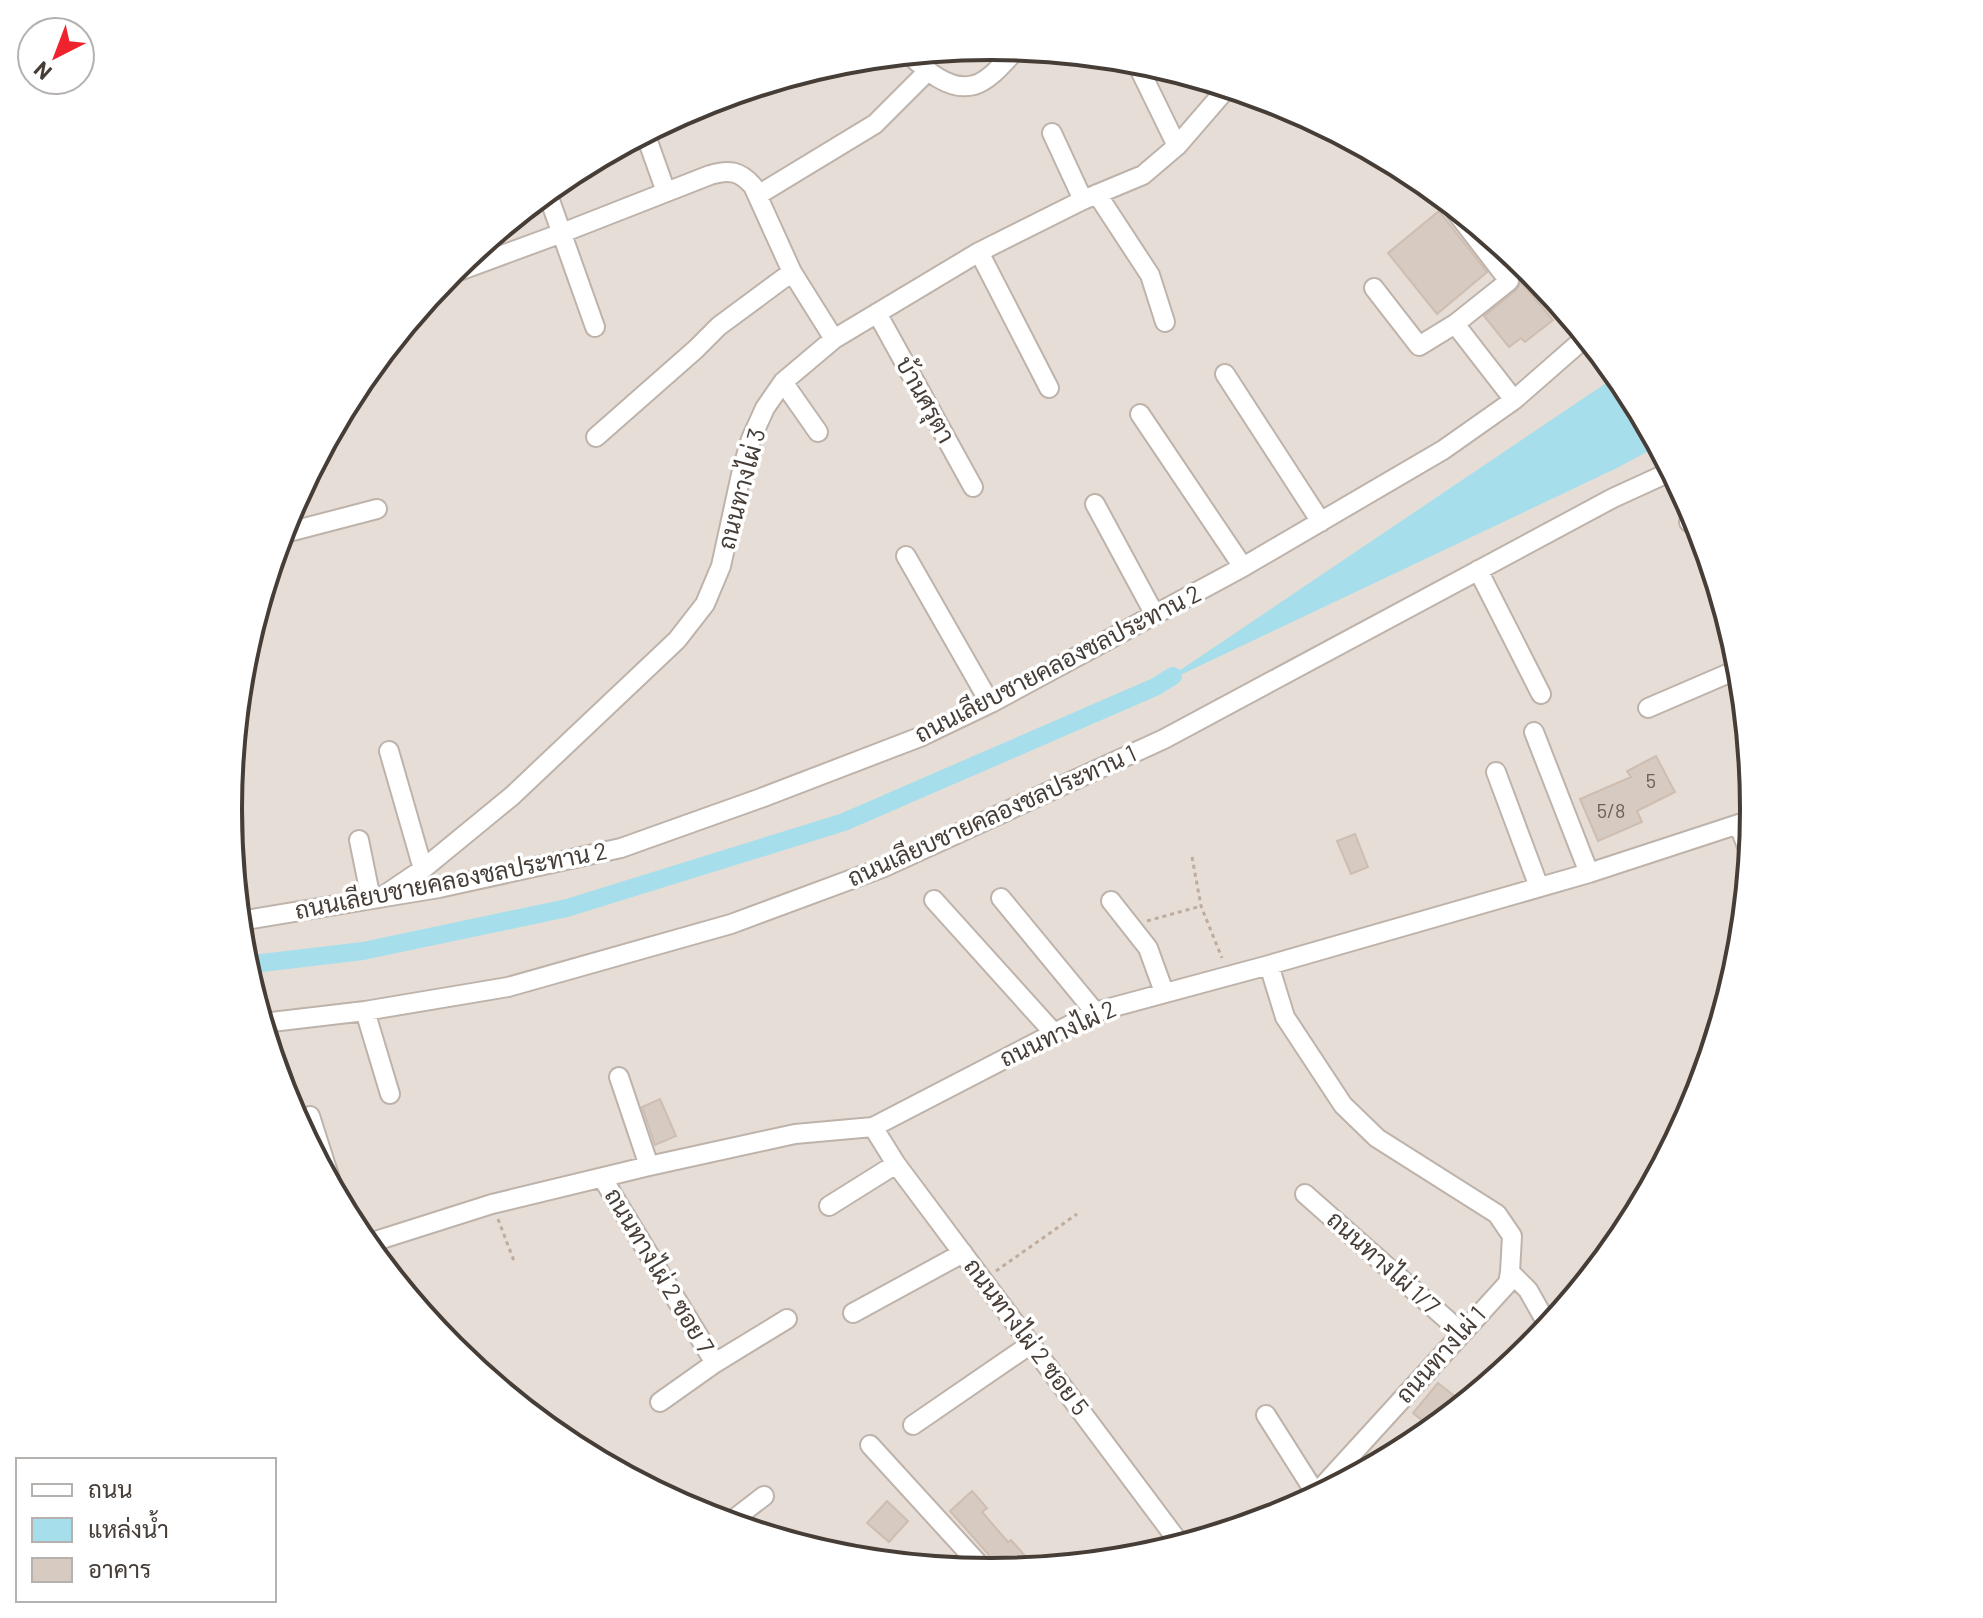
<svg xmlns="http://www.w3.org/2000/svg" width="1983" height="1618" font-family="Barlow,Sarabun,sans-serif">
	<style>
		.residential { fill: #e6ded6 }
		.water { fill: #a7deec }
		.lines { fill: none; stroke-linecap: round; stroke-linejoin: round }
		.canal { stroke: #a7deec; stroke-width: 18 }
		.building { fill: #d7cac1; stroke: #cebdb1; stroke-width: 2 }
		.minor-casing { stroke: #beb3ab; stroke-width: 22 }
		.path { stroke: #bfac9d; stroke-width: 3; stroke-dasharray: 4 4; stroke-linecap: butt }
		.minor { stroke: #fff; stroke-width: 18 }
		.labels { text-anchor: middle; stroke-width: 7; stroke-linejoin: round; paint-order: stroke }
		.number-label { font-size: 20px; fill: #6a605a }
		.street-label { font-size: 24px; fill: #463d37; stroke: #fff }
		.rim { fill: none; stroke: #463d37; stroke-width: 4 }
	</style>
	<rect width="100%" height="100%" fill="#f3ede8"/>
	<path class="residential" d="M231 809a761 761 0 1 1 1522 0a761 761 0 1 1-1522 0Z"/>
	<path class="water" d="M1618,375L1626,385L1658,446L1617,468L1155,687Z"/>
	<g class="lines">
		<path class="canal" d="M245,965L363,951L567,908L844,822L1155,687L1173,676"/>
	</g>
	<path class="building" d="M1439,211L1487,272L1437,314L1388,253Z
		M1521,282L1553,320L1525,342L1521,338L1509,347L1484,316L1516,290Z
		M1656,756L1675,792L1637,811L1642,822L1598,841L1580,799L1631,777L1627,771Z
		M1355,834L1368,867L1351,874L1337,841Z
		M660,1099L676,1136L655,1145L642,1107Z
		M1438,1383L1462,1402L1433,1429L1413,1413Z
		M972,1491L987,1508L982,1512L1008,1542L1011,1540L1027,1558L1013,1570L1003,1571L950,1511Z
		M887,1501L908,1521L889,1542L867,1523Z"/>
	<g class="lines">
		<defs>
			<path id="minor" d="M909,54C925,70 950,92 974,85C990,81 1006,60 1017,49
				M1135,60L1177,146
				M645,133L666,192
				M1052,133L1083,200
				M547,192L595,327
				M1097,194L1150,275L1165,322
				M758,195L875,124L927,72
				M979,252L1049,388
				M448,275L562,233L710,175C729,169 740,171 753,186L792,272L834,339
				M1374,288L1419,346L1455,324L1509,281L1456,212
				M877,313L973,487
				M1455,324L1514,400
				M1225,374L1321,522
				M783,382L818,432
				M1140,414L1243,567
				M596,437L696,349L719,326L792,272
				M1095,504L1155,615
				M1689,522L1697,518
				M281,534L377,509
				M906,556L990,703
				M1478,570L1541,694
				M1648,708L1741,668
				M1534,732L1589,873
				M389,751L423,869
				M1496,772L1539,887
				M1739,826L1750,854
				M359,840L371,899
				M386,894L423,869L512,796L677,640L705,604L721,566L742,470L751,439L765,408L783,382L834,339L979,252L1083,200L1143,175L1177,146L1228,87
				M1001,898L1095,1012
				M934,900L1053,1032
				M1111,901L1148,948L1164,992
				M240,921L439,888L621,848L761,798L920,737L991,703L1243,567L1443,450L1514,400L1586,337
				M1269,965L1285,1017L1343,1105L1377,1138L1497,1214L1512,1236L1510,1272
				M365,1011L390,1094
				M263,1023L365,1011L508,987L731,924L882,868L1164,739L1613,498L1672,471
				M619,1077L649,1166
				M310,1116L333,1188
				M873,1127L896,1164L1181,1545
				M603,1179L715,1363
				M1305,1194L1461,1332
				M829,1206L896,1164
				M366,1244L492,1204L649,1166L795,1134L873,1127L1095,1012L1269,965L1589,873L1754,819
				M853,1313L963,1253
				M660,1402L715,1363L787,1319
				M1266,1415L1316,1494
				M913,1425L1031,1344
				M870,1445L986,1572
				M1311,1499L1508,1283L1510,1272L1528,1290L1549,1327
				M729,1523L764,1496"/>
		</defs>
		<use href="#minor" class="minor-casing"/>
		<path class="path" d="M1192,857L1201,906L1222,958
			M1147,921L1201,906
			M498,1219L514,1261
			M996,1271L1077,1214"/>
		<use href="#minor" class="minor"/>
	</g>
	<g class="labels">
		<g class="number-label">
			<text x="1651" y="788">5</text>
			<text x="1611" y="818">5/8</text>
		</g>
		<g class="street-label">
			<text transform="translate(925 400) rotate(61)" y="8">บ้านศรุตา</text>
			<text transform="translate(742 489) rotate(-75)" y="8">ถนนทางไผ่ 3</text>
			<text transform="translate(1058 664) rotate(-27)" y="8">ถนนเลียบชายคลองชลประทาน 2</text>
			<text transform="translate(992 816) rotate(-24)" y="8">ถนนเลียบชายคลองชลประทาน 1</text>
			<text transform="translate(451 881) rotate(-11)" y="8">ถนนเลียบชายคลองชลประทาน 2</text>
			<text transform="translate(1058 1034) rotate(-25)" y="8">ถนนทางไผ่ 2</text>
			<text transform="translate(1383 1263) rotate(42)" y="8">ถนนทางไผ่ 1/7</text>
			<text transform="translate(659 1271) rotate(59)" y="8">ถนนทางไผ่ 2 ซอย 7</text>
			<text transform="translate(1026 1337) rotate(53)" y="8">ถนนทางไผ่ 2 ซอย 5</text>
			<text transform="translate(1441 1355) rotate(-48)" y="8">ถนนทางไผ่ 1</text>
		</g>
	</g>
	<path d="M0 0H1983V1618H0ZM242 809a749 749 0 1 1 1498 0a749 749 0 1 1-1498 0Z" fill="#fff" fill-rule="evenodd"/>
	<path class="rim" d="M242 809a749 749 0 1 1 1498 0a749 749 0 1 1-1498 0Z"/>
	<rect x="16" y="1458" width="260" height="144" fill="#ffffff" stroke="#b5b1af" stroke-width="2"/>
	<rect x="32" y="1484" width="40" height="12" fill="#ffffff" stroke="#b5b1af" stroke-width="2"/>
	<text x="88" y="1498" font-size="24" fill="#463d37">ถนน</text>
	<rect x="32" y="1518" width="40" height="24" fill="#a7deec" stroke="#b5b1af" stroke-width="2"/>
	<text x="88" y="1538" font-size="24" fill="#463d37">แหล่งน้ำ</text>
	<rect x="32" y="1558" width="40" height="24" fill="#d7cac1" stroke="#b5b1af" stroke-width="2"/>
	<text x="88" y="1578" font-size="24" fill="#463d37">อาคาร</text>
	<g transform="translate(56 56) rotate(222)"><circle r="38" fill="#ffffff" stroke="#b5b1af" stroke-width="2"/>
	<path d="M0-6L14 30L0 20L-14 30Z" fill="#ee232d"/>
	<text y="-12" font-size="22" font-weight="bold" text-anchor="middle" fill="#463d37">N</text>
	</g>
</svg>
